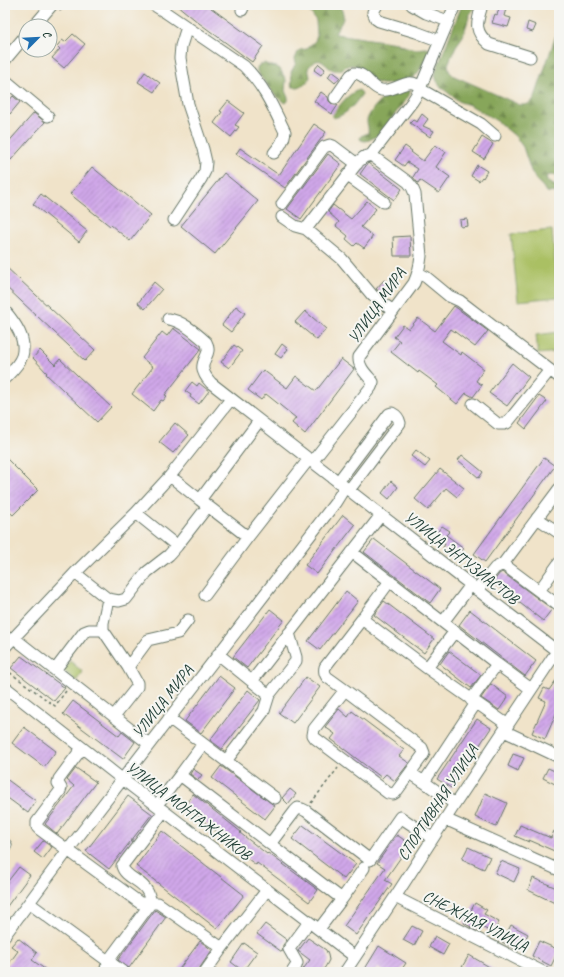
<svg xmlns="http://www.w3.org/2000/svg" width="564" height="977" font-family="Caveat,sans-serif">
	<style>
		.forest { fill: url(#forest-firs); stroke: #537247 }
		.park { fill: #aac064; stroke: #647e4c }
		.building { fill: url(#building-hatch) }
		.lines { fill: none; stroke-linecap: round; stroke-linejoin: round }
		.minor-casing { stroke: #687768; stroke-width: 13 }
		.path { stroke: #687768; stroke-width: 1.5; stroke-dasharray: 3 3; stroke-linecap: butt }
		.minor { stroke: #fff; stroke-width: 11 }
		.labels { text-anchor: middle; stroke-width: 4; stroke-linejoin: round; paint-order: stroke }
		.street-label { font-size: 16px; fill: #1f3d34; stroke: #f6f6f2 }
	</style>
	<defs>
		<pattern id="forest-firs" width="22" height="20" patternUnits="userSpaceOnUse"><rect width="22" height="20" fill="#87a65a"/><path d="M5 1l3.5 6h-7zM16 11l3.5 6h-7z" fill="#6e884b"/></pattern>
		<pattern id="building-hatch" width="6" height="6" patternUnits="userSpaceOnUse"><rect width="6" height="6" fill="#d0a7e9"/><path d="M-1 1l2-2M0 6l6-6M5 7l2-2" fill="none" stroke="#a889be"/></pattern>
	</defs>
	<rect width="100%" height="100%" fill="#f6f6f2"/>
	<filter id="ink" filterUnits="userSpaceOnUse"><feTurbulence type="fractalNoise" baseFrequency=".025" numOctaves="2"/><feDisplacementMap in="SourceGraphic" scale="8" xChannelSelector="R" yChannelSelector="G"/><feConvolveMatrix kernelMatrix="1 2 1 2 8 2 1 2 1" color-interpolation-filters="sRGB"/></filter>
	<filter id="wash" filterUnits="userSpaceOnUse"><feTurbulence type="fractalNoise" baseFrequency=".012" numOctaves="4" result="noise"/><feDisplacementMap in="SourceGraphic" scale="16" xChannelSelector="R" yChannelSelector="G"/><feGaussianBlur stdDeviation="0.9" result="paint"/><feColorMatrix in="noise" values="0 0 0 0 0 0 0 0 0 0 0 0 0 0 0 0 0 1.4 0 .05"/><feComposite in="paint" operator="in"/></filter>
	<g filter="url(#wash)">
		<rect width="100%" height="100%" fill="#f0e3c9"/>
		<path class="forest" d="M300,5H338C348,16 342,22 335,32L336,34L397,43C403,46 409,48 416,49C421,49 424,47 429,49C431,57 425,62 421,68C413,80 412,79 399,82C380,86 377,85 363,72C360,69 357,65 353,65C348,64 344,69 339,70C324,73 324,49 308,68L310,77C307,84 300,88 293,87L291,85L292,82L291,72L296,63L295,59L298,52L300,50L307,49L308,47L315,41L317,36L316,21L313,16L310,12Z
			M462,5H476L473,10L470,14L463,36L456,46L448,64L449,71L454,76L520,105C530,105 532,103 536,94L558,29L559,27V176L551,175L547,176L546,180L555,186L559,187V194L558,193L546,192L543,187L536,180L531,171L523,147L515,136L497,121L470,105L460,102L442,88L437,81L435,76L436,71Z
			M264,63L271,66L277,67L280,69L286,80L285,91L288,97V101L286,103C275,99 265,81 257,72V68L258,66Z
			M407,88L409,90L410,93L408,97L379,135L369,140L365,141L361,140L360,138L361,136L368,133C369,127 367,125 367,121C367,118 370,114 371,112C379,98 393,93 407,88Z
			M359,90L361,92L362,94C355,104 346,116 333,118L332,116L333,115C339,106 348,93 359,90Z"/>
		<path class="park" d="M552,230L558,297L518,301L511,234Z
			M559,332V352L538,354L536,335Z
			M70,661L83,672L76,681L63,670Z"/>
		<g id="blocks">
			<path class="building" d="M177,5H207L263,46L252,62L199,23Z
				M500,5H507L504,16L511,18L508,27L492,23L495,14L497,15Z
				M528,22L536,25L533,32L526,30Z
				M73,34L85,44L64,68L52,58L60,49L57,46L62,40L65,42Z
				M319,64L325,69L321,75L314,70Z
				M332,71L340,77L335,83L328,77Z
				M145,72L160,83L154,92L138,82Z
				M321,92L328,97L329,101L331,103L334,105H338L332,114L314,101Z
				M13,96L20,102L10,114L5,110V106Z
				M228,101L244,113L235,125L239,127L231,137L214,123L222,112L220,111Z
				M34,113L45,122L11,160L5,155V146Z
				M422,114L428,119L423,126L434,131L430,137L410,123L413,120L417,122Z
				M314,124L326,132L285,188L236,154L240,148L279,175Z
				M482,137L493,144L484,159L473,152Z
				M435,145L446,152L436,167L450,177L439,193L420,180L418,183L417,182L413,177L418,169L407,162L404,166L395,160L405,146L412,151L411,152L423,161Z
				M328,154L341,164L301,219L287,209Z
				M368,163L402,189L394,200L360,174Z
				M477,165L487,171L483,178L482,177L479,181L471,176Z
				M92,167L151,215L130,241L111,225L110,226L70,194Z
				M224,173L258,201L215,254L181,226Z
				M41,194L87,231L79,242L33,204Z
				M367,201L376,209L361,227L373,236L364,248L357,243L354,246L346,239L348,236L336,226L339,222L328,212L333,205L351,219Z
				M467,219L468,226L461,227L460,220Z
				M410,236L411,256H394L393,237Z
				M5,266L95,350L85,361L5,286Z
				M384,280L391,286L384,295L376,289Z
				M154,282L162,289L145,309L138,303Z
				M236,306L245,313L231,332L222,325Z
				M454,306L488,331L475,347L451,329L442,341L461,355L462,352L484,369L476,381L482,385L473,397L466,393L457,404L436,387L438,385L419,371L418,373L391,352L400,341L394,337L403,325L409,329L418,318L435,331Z
				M305,311L326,329L317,340L295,322Z
				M173,328L201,349L165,395L167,396L163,401L161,400L153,411L132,394L153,367L142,358L162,332L167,336Z
				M282,344L288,349L281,358L275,354Z
				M234,345L242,351L229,368L221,362Z
				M40,350L55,365L60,359L111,407L97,422L46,374L47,373L33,358Z
				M341,359L354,369L305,434L292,423L296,418L266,394L261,400L248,390L263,370L287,388L296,376L316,391Z
				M512,363L529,377L507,406L489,393Z
				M192,382L197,386L199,383L209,391L199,404L190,397L191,395L185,391Z
				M539,396L547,401L526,429L519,423Z
				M175,423L189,435L173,453L159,442Z
				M416,450L430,461L425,467L411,456Z
				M462,455L483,472L479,478L458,460Z
				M5,457L38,490L13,515L5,508Z
				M544,458L555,466L485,562L474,554Z
				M440,469L464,488L457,497L446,488L428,510L415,499Z
				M391,481L398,487L389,499L382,493Z
				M343,515L355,525L317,574L305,565Z
				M442,526L450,531L446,535L464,548L457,558L443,548L445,544L434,536Z
				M374,539L440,589L430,603L364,552Z
				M502,572L552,609L543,621L493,582L499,574Z
				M346,591L358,601L320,650L308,641Z
				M384,601L434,639L424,653L374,615Z
				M270,609L284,620L247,668L233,657Z
				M470,610L536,661L525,676L459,625Z
				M449,651L481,675L471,688L440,664Z
				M21,656L65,688L54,701L11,668Z
				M219,676L235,688L201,733L185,721Z
				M559,676V707L545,739L532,733L546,701L539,698L544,688L549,690Z
				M306,677L320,687L293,723L279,713Z
				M491,684L508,697L499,710L481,698Z
				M248,690L260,700L222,749L210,740Z
				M73,701L119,736L122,732L135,742L123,759L63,714Z
				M339,709L348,717L352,711L404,750L399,756L409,763L395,781L386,774L382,778L331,739L335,734L325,727Z
				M477,719L491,728L451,788L437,779Z
				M24,727L56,751L44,767L12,743Z
				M513,754L524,758L518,771L508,766Z
				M221,766L275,806L265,819L212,778Z
				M76,768L96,782L57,834L45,824L74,786L67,780Z
				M548,768L559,773V782L557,785L543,778Z
				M193,769L202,775L198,780L190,774Z
				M5,778L36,801L28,813L5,796Z
				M290,789L296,794L288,804L282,798Z
				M485,793L507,803L496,827L475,817Z
				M193,794L241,832L240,833L267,854L268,853L318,890L309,902L257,863L256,865L232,847L234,845L184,806Z
				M128,796L152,814L109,869L86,851Z
				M303,825L356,864L344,879L292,839Z
				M520,825L543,835H544L551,838L554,831L559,833V853L529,840V842L515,836Z
				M162,831L244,895L217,929L136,866Z
				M397,835L410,844L385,880L392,884L356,935L344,926L385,868L377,863Z
				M43,841L52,847L43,859L34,852Z
				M468,847L490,857L484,869L462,859Z
				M501,861L520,869L514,882L495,873Z
				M19,867L30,875L5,909V885Z
				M533,878L559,889V905L528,890Z
				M475,903L487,910L484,914L499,922L493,933L478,925L476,930L464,923Z
				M155,910L166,917L129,968L118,960Z
				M265,924L287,940L283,945L282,952L257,934Z
				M511,925L528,934L519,951L502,942Z
				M412,926L422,931L414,946L403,940Z
				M435,936L449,944L443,955L429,947Z
				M18,938L37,953L32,960L49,972H5V969L18,951L11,946Z
				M308,938L326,950L328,955L329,960L327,964L322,972H301L310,960L298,951Z
				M200,941L212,950L199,969L197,972H177Z
				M539,941L559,950L551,966L532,956Z
				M244,943L257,952L243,971L231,962Z
				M379,946L406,963L400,972H385L378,968L376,972H363Z
				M469,955L498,972H471L462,967Z"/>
		</g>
	</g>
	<g filter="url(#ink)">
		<use href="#blocks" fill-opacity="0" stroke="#687768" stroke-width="1"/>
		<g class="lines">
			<defs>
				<path id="minor" d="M154,5L165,12L244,66C264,86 273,107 285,132C284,141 279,147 274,153
					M377,5L373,12L376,19L379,21L416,32L440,41
					M412,5L426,13L448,21
					M482,5C477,22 473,31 489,44L530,57
					M242,10L244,5
					M34,26L52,5
					M5,60L26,35
					M5,80L48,116
					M420,89L481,124L495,136
					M335,98L351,75L354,73C366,73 370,87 381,90C391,92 400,84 409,83C413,82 417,85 421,86
					M348,176L384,202
					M282,204L324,147L330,145L333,146L357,164
					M282,217L295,226L306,229L342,259L372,295L393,311
					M174,220L201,179L205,171L206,162L203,149L188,104L183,76L180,58L181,46L187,27
					M306,229L358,162L364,157L371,155
					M418,273L426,277L449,296L460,301L559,377
					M5,311C15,323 27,339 22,356C19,365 11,372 5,378
					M168,319C181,320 196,333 206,342C215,358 191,361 211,383L471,585L557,651L559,648
					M473,404L498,424H504L507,423L550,370
					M259,421L200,500L248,537L309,459
					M312,462L371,387L373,382C367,375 358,367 359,357L414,283C418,274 420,266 421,256L415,194L412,187L408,182L371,155L412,102L419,91L455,5
					M170,476L200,500
					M338,482L389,414L392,413C396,415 399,418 400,423L349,490
					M208,506L177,546L169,555L147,572L126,599L119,601L108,599L75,573L136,513L170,476L231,399
					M136,513L177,546
					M537,518L559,533
					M352,552L497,664L531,689
					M503,564L559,606
					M390,581L362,619L427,668L508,725
					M477,590L495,568L503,564L559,489
					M539,591L559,563
					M205,595L248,537
					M108,599L103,623V630L128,667
					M443,622L471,585
					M14,638L149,744
					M5,647L75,573
					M218,654L269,695L296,661V657L289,633
					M427,668L455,631
					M55,670L84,632L89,630H103
					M252,681L381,515
					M5,687L122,779L355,957
					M345,690L327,677C324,673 324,671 325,667L362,619
					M471,700L497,664
					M114,716L137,687V683L128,667L148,640L178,633L188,620
					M169,718L275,798
					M504,731L559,757
					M203,744L180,775L342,899L319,929
					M82,748L59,779L58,783L61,788L60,791L37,822V827L39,829L140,903H158L222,948L267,890
					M226,761L264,711L269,695
					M410,773L396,792L393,794L388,793L315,738L313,735L314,729L345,690L422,748L424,753L423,755L410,773L424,782
					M455,804L424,782L476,703
					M157,805L180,775
					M445,819L559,870
					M5,844L6,845L5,847
					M270,844L295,811L298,808L302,809L306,811L370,860L400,817L432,838
					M395,897L543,972
					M342,899L364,868
					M29,903L123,972
					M5,935L68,850L335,503L345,487
					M105,972L108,961L151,903C150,899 149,894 147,891C142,880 125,878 122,866L164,811
					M205,972L222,948
					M292,972L296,966L297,963L289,949L309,922
					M345,972L395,897L455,804L557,651"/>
			</defs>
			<use href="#minor" class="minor-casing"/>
			<path class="path" d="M60,11L65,5
				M5,662L11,655
				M5,669L55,706L66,691
				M311,803L338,768"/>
			<use href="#minor" class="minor"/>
		</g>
	</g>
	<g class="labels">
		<g class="street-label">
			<text transform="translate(376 305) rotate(-55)" y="6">УЛИЦА МИРА</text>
			<text transform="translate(462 557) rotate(38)" y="6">УЛИЦА ЭНТУЗИАСТОВ</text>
			<text transform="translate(162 701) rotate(-52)" y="6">УЛИЦА МИРА</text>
			<text transform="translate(437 802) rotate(-57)" y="6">СПОРТИВНАЯ УЛИЦА</text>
			<text transform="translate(189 810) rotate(37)" y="6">УЛИЦА МОНТАЖНИКОВ</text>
			<text transform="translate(476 920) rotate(27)" y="6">СНЕЖНАЯ УЛИЦА</text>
		</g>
	</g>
	<rect width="564" height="977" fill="none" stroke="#f6f6f2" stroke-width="20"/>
	<g transform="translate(38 38) rotate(66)"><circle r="19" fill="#f6f6f2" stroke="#a0aca6"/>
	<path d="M0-3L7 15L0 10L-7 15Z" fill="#1f6fb2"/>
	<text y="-6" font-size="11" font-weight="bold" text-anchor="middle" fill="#1f3d34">С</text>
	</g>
</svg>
